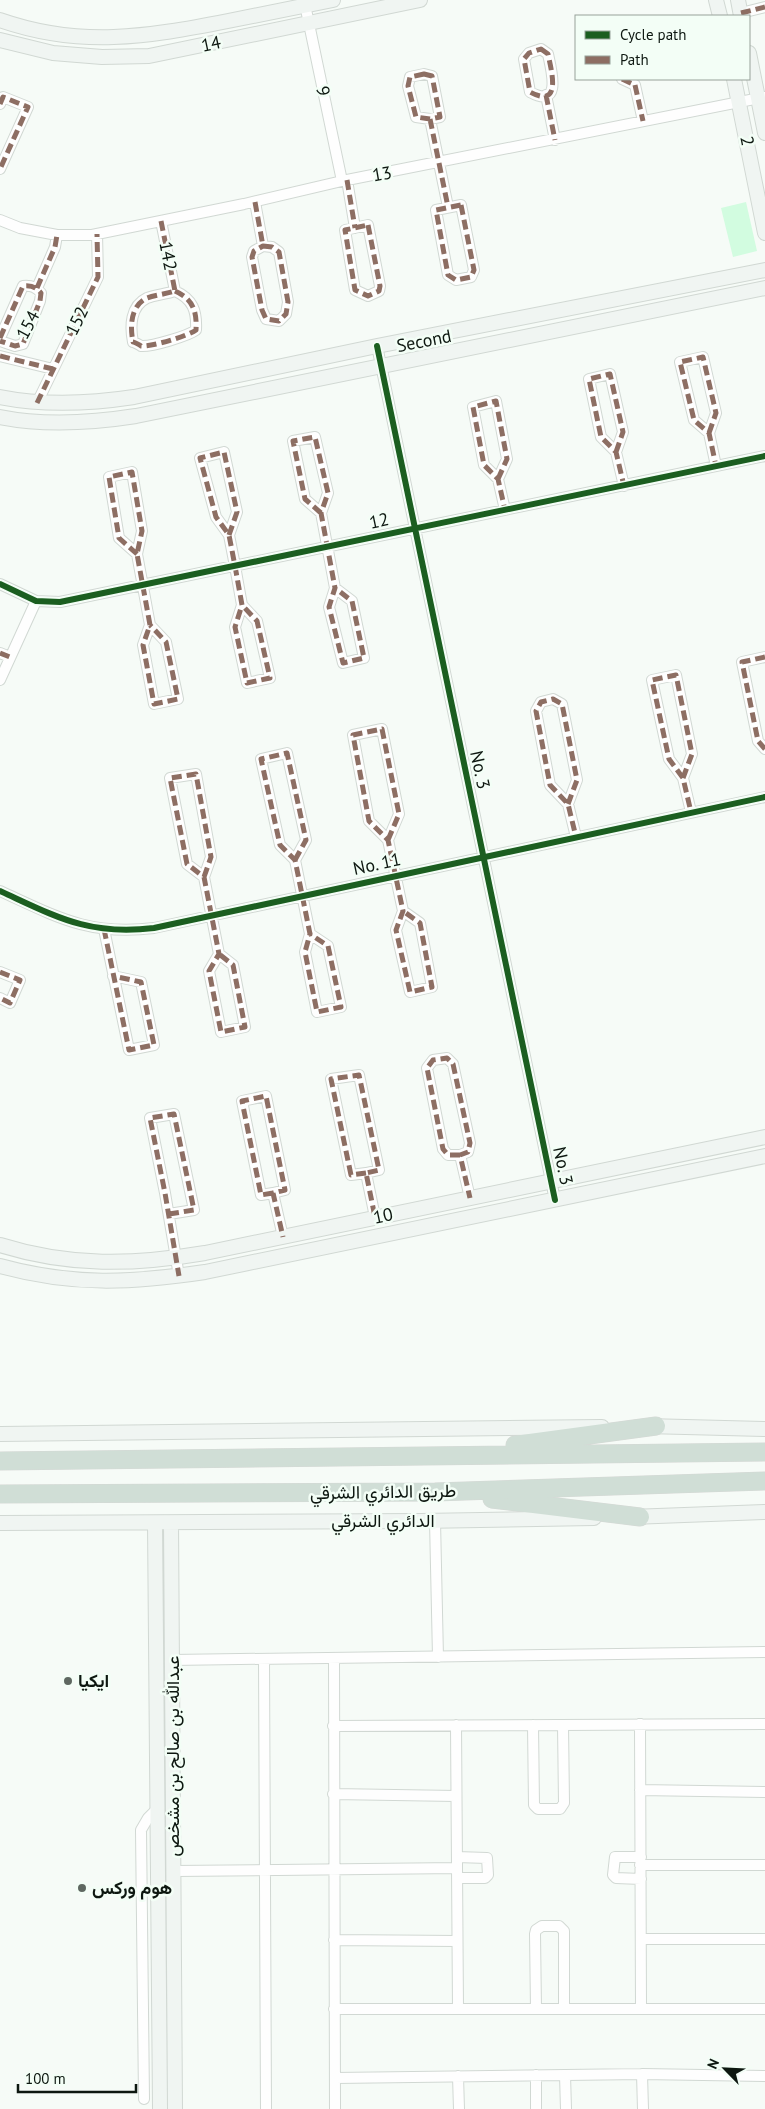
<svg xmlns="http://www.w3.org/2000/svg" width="765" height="2109" font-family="'PT Sans',Vazirmatn,sans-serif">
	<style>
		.green { fill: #d2fce0 }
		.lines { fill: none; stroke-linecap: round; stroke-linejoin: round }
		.street-casing { stroke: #d1d8d3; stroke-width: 12 }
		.secondary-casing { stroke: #d1d8d3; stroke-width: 16 }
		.highway-casing { stroke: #d5d8d5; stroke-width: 19 }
		.street { stroke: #fefefe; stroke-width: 10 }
		.secondary { stroke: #f0f5f2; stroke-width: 14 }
		.highway { stroke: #d0ded6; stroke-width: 18 }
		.quiet { stroke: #8d6e63; stroke-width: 5; stroke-dasharray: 10 5; stroke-linecap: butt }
		.cycleway-casing { stroke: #f3fef6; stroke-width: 9 }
		.cycleway { stroke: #1b5e20; stroke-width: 6 }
		.poi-dot { fill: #5f6761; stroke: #f3fef6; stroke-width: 2 }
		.labels { text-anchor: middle; stroke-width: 5; stroke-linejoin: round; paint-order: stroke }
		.street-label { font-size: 18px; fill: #0d1710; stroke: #f3fef6 }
		.poi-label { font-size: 18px; font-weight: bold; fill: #0d1710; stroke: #f3fef6; text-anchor: start }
	</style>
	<rect width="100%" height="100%" fill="#f6fbf7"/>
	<path class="green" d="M746,202L757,251L733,257L721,208Z"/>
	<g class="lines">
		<defs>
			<path id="street" d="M304,0L342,181
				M741,13L765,7
				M541,49L548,54C551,69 563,110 530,92L524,59L529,53Z
				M424,74L432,76L440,117L430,119L416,117L408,86L410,77Z
				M622,79L635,85
				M635,85L643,121
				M546,95L555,140
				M0,104L3,97L28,107L0,169
				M430,119L448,207
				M347,180L355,228
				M255,202L263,246
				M461,205L474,270L471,277L456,280L448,275L436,210Z
				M0,220L20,228L57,235H92L244,204L342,181L765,97
				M161,221L175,291
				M368,225L380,286L379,291L368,296L355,290L345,230Z
				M263,246L272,247L279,252L288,302L286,314L279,321L266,319L262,310L252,257L254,251Z
				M37,288L55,247L57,235
				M175,291C193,299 197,311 196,330C188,336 151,347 141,346C140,345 134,342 133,342C130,327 130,306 147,298C155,295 166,294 175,291Z
				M0,338L23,286C31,285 36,287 41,293L40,301L23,344L15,346L0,341
				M377,346L555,1200
				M0,356L53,369
				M37,403L98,277L97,234
				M709,433L716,413L703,357L680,362L694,420L709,433L716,466
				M616,452L623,432L610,374L589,379L601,437L616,452L624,486
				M498,479L507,459L496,401L473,407L484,465L498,479L505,510
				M321,513L305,499L293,441L315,437L328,493L321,513L335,588L329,607L343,663L364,658L352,601L335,588
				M229,535L237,512L224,452L200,458L216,517L229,535L235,566L242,605L235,627L247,683L270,678L257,621L242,605
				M137,554L119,538L109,477L132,472L142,531L137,554L150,625L143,645L154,704L178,699L166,642L150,625
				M0,584L36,601L60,602L765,456
				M0,653L10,657
				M765,657L742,662L758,741L765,749
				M0,680L36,601
				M683,778L692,754L676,675L652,680L669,759L683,778L691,812
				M568,804L577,780L562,704L553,699L541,702L536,711L550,785L568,804L576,837
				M388,840L399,814L382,729L353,735L369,821L388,840L403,911L396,930L410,992L432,987L420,923L403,911
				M295,860L306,840L287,753L261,759L280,845L295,860L310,934L305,952L317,1012L341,1007L328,946L310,934
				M204,877L211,857L196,774L170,778L187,864L204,877L219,954L209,971L221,1032L245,1027L233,965L219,954
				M0,891C57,917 89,936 154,928L765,797
				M104,929L129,1050L154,1045L141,982L113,976
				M0,972L20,980L10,1003L0,998
				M460,1155H448L443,1149L427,1068L433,1060L447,1058L453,1064L470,1143L468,1152L460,1155L470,1198
				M366,1173L351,1175L331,1079L359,1075L379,1170L366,1173L375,1217
				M273,1193L261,1195L242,1101L266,1096L285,1190L273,1193L283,1237
				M169,1214L194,1210L174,1114L150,1118L165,1193L179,1276
				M435,1521L438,1657
				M334,1658L335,2109
				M264,1659L266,2109
				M172,1660L765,1652
				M640,1724L641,2009
				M456,1725L458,2009
				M533,1725L534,1805L538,1809H560L564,1803L563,1725
				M333,1726L765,1724
				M640,1790L765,1792
				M333,1794L456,1796
				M457,1857L487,1858L488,1875L485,1878H457
				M641,1857H615L613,1875L616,1878L641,1879
				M640,1865H765
				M174,1871L457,1868
				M641,1939H765
				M334,1940L457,1941
				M334,2009H765
				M536,2009L535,1934L536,1930L542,1926H559L564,1931V2009
				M642,2074L643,2109
				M536,2075V2109
				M565,2075L566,2109
				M458,2076L459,2109
				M335,2078L642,2074L765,2076
				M144,2099L141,1830L148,1818L157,1809"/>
			<path id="secondary" d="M716,0L720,16
				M738,0L741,16
				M0,20C80,48 147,37 228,21C263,14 298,7 333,0
				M0,40L53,53L102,57L149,56L420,0
				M749,53L765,133
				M734,79L765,233
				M0,397C45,406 88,404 134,397L377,346L765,270
				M0,417C45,426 91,423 136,416L765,288
				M0,1245C70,1267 134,1265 205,1253L765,1137
				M0,1266C73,1286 131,1283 205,1272L765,1156
				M646,1426L765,1429
				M0,1434L602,1427
				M631,1517L765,1512
				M0,1523L421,1521L594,1518
				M155,1523L160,2109
				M171,1523L175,2109"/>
			<path id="highway" d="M515,1445L656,1426
				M0,1461L765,1452
				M0,1494L435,1492L765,1481
				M492,1499L640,1517"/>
		</defs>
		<use href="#street" class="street-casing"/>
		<use href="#secondary" class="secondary-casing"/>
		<use href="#highway" class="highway-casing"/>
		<use href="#street" class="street"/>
		<use href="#secondary" class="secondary"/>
		<use href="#highway" class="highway"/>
		<path class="quiet" d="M741,13L765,7
			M541,49L548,54C551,69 563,110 530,92L524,59L529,53Z
			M424,74L432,76L440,117L430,119L416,117L408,86L410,77Z
			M622,79L635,85
			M635,85L643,121
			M546,95L555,140
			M0,104L3,97L28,107L0,169
			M430,119L448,207
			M347,180L355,228
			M255,202L263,246
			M461,205L474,270L471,277L456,280L448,275L436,210Z
			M161,221L175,291
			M368,225L380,286L379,291L368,296L355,290L345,230Z
			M263,246L272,247L279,252L288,302L286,314L279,321L266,319L262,310L252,257L254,251Z
			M37,288L55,247L57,235
			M175,291C193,299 197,311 196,330C188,336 151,347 141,346C140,345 134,342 133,342C130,327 130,306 147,298C155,295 166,294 175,291Z
			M0,338L23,286C31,285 36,287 41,293L40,301L23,344L15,346L0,341
			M0,356L53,369
			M37,403L98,277L97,234
			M709,433L716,413L703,357L680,362L694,420L709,433L716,466
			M616,452L623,432L610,374L589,379L601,437L616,452L624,486
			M498,479L507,459L496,401L473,407L484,465L498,479L505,510
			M321,513L305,499L293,441L315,437L328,493L321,513L335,588L329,607L343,663L364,658L352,601L335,588
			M229,535L237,512L224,452L200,458L216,517L229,535L235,566L242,605L235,627L247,683L270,678L257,621L242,605
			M137,554L119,538L109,477L132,472L142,531L137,554L150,625L143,645L154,704L178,699L166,642L150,625
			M0,653L10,657
			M765,657L742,662L758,741L765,749
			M683,778L692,754L676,675L652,680L669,759L683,778L691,812
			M568,804L577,780L562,704L553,699L541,702L536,711L550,785L568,804L576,837
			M388,840L399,814L382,729L353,735L369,821L388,840L403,911L396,930L410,992L432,987L420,923L403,911
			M295,860L306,840L287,753L261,759L280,845L295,860L310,934L305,952L317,1012L341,1007L328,946L310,934
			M204,877L211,857L196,774L170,778L187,864L204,877L219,954L209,971L221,1032L245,1027L233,965L219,954
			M104,929L129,1050L154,1045L141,982L113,976
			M0,972L20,980L10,1003L0,998
			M460,1155H448L443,1149L427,1068L433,1060L447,1058L453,1064L470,1143L468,1152L460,1155L470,1198
			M366,1173L351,1175L331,1079L359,1075L379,1170L366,1173L375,1217
			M273,1193L261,1195L242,1101L266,1096L285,1190L273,1193L283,1237
			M169,1214L194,1210L174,1114L150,1118L165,1193L179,1276"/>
		<defs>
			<path id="cycleway" d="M377,346L555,1200
				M0,584L36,601L60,602L765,456
				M0,891C57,917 89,936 154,928L765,797"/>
		</defs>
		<use href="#cycleway" class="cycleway-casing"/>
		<use href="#cycleway" class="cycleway"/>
	</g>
	<g class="poi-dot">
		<circle cx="68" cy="1681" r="5"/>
		<circle cx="82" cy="1888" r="5"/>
	</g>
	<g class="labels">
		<g class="street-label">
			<text transform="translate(211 44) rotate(-12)" y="6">14</text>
			<text transform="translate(323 91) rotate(78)" y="6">9</text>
			<text transform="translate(747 141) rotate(79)" y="6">2</text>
			<text transform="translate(382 174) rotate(-10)" y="6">13</text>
			<text transform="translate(168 256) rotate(79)" y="6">142</text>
			<text transform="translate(77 321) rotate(-64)" y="6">152</text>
			<text transform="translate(28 325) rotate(-62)" y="6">154</text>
			<text transform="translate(424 341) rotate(-11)" y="6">Second</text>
			<text transform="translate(379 521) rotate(-12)" y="6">12</text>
			<text transform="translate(480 770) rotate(78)" y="6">No. 3</text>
			<text transform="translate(377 864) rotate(-12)" y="6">No. 11</text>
			<text transform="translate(563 1166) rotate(78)" y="6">No. 3</text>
			<text transform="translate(383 1216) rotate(-12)" y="6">10</text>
			<text transform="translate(383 1492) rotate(-1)" y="6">طريق الدائري الشرقي</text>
			<text x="383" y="1527">الدائري الشرقي</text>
			<text transform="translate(173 1756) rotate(-90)" y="6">عبدالله بن صالح بن مشخص</text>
		</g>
		<g class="poi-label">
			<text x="78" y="1687">ايكيا</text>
			<text x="92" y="1894">هوم وركس</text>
		</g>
	</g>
	<rect x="575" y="15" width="175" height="65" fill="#f3fef6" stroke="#97a29a"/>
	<rect x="585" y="31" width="25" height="8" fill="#1b5e20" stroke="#97a29a"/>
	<text x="620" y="40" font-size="15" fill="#0d1710">Cycle path</text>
	<rect x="585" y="56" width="25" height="8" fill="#8d6e63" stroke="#97a29a"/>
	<text x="620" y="65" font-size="15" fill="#0d1710">Path</text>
	<g transform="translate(725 2069) rotate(294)" stroke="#f3fef6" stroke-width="4" paint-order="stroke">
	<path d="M0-4L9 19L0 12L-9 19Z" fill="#0d1710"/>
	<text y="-8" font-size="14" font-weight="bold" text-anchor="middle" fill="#0d1710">N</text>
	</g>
	<path d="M18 2084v8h118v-8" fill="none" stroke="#0d1710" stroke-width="2.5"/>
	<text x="25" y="2084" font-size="15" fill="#0d1710" stroke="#f3fef6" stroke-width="4" paint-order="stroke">100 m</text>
</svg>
